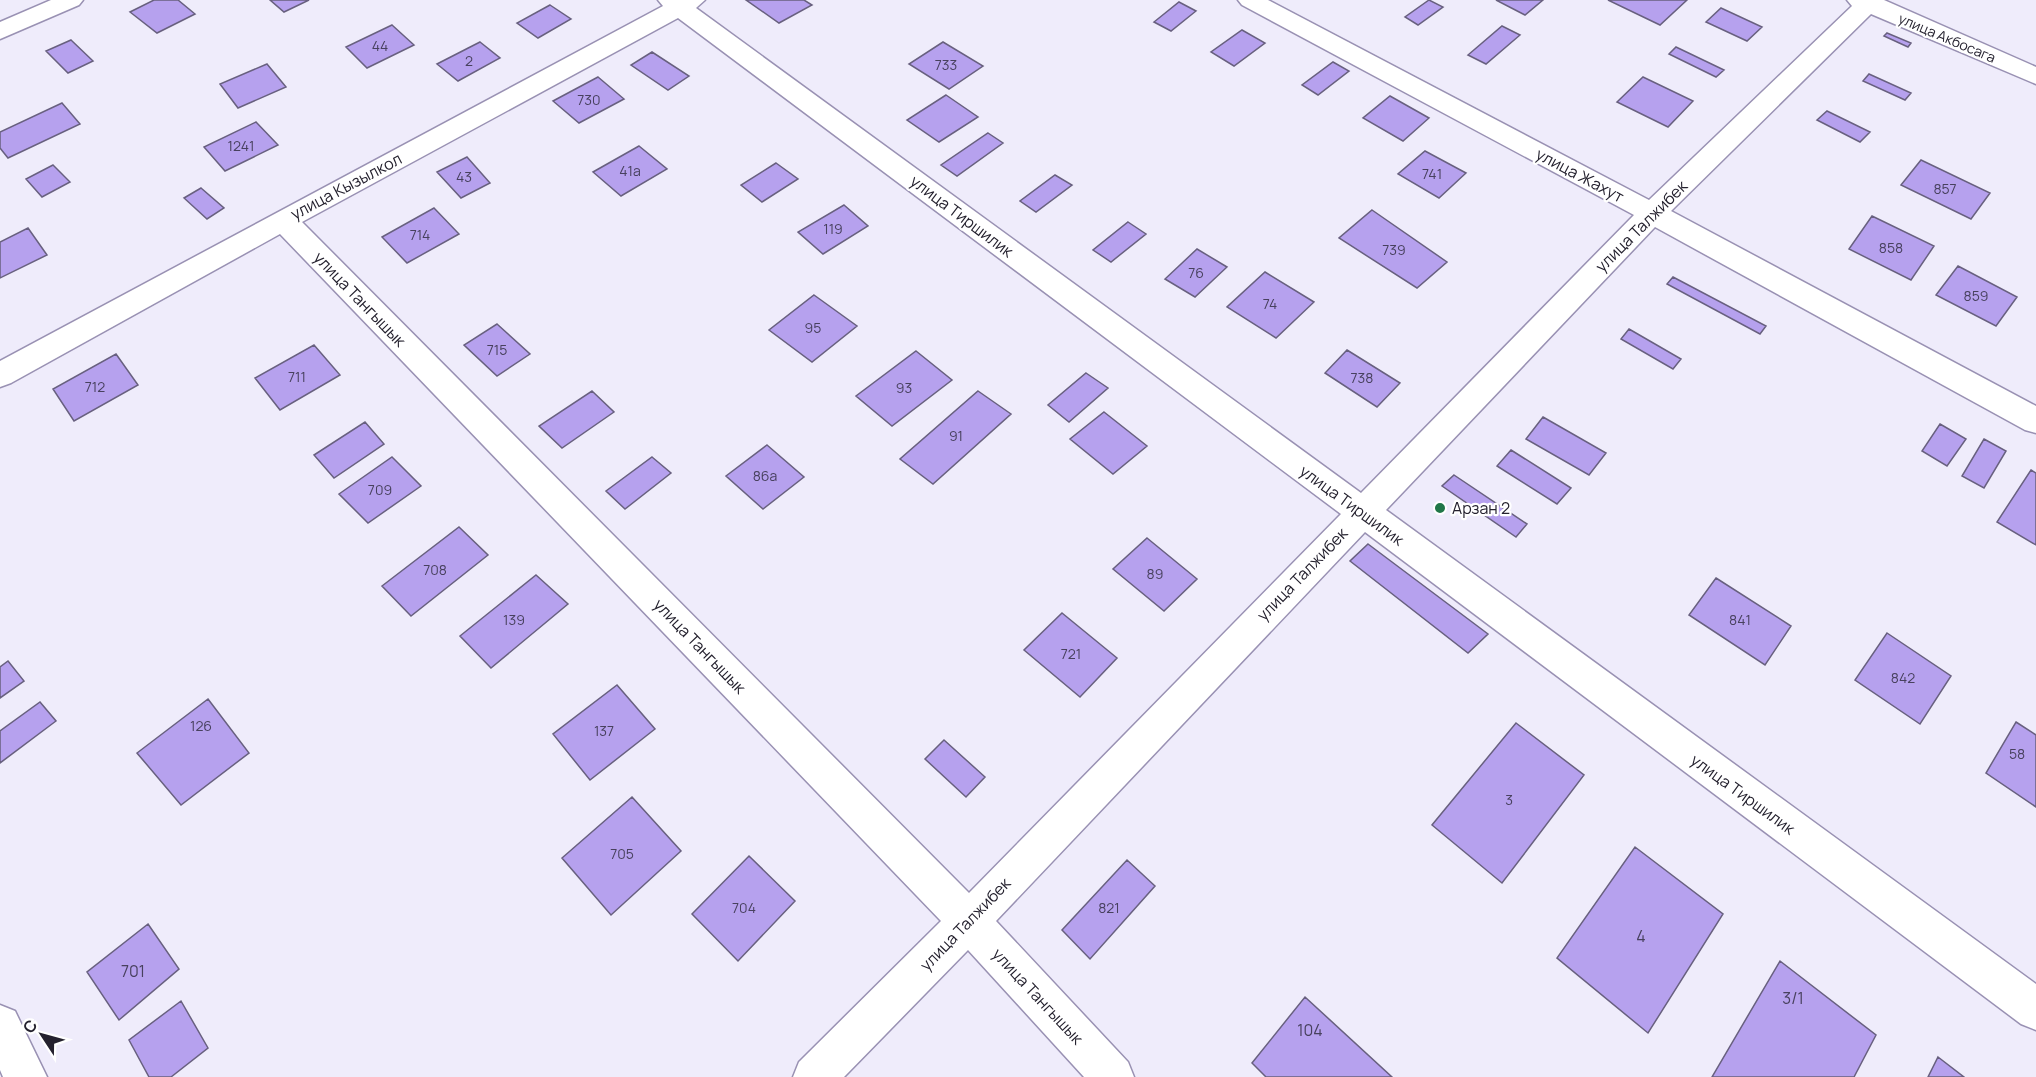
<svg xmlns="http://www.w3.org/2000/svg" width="2036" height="1077" font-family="Manrope,sans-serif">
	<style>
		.building { fill: #b6a1ee; stroke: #68607f; stroke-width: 1.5 }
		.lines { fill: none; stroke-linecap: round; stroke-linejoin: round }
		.street-casing { stroke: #9991b3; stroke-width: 3 }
		.street { fill: #fff; fill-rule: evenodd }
		.poi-dot { fill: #207648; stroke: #fff; stroke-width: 2 }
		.labels { text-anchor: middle; stroke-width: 4.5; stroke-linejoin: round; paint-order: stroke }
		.far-street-label { font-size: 14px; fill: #24212e; stroke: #fff }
		.number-label { font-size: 14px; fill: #48415e }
		.street-label { font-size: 16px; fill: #24212e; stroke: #fff }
		.poi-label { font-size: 16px; fill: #24212e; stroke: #fff; text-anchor: start }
		.near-number-label { font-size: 16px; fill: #48415e }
	</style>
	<rect width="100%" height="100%" fill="#efecfb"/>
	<path class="building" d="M154,0H178L195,14L157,33L130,12Z
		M270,0H309L284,12Z
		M746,0H804L812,5L779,23Z
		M1429,0L1443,7L1418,25L1405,17Z
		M1496,0H1543L1525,15Z
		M1608,0H1687L1660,25Z
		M1179,2L1196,11L1171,31L1154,22Z
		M550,5L571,19L538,38L517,23Z
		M1721,8L1762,27L1747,41L1706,22Z
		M392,25L414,45L367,68L346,47Z
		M1502,26L1520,35L1486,64L1468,55Z
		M1242,30L1265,43L1234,66L1211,52Z
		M1887,33L1911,43L1908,47L1884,36Z
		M71,40L93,61L68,73L46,51Z
		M480,42L500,58L458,81L437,64Z
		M943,42L983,66L949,89L909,64Z
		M1676,47L1724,70L1716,77L1669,54Z
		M652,52L689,76L668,90L631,65Z
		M1333,62L1349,71L1318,95L1302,85Z
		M267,64L286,87L238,108L220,84Z
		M1869,74L1911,93L1905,100L1863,81Z
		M598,77L624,99L579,123L553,101Z
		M1643,77L1693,101L1668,127L1617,102Z
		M946,95L978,117L939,142L907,120Z
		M1390,96L1429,118L1403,141L1363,118Z
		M62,103L80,124L8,158L0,148V132Z
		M1827,111L1870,132L1860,142L1817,120Z
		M256,122L278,145L225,171L204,147Z
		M988,133L1003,143L957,176L941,165Z
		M639,146L667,169L621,196L593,172Z
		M1425,151L1466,173L1439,198L1398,174Z
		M467,157L490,183L461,198L437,172Z
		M1921,160L1990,193L1971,219L1901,185Z
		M776,163L798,179L762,202L741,185Z
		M53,165L70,182L42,197L26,179Z
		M1055,175L1072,185L1036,212L1020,201Z
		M201,188L224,208L207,219L184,198Z
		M844,205L868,226L823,254L798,232Z
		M434,208L459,234L407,263L382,237Z
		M1372,210L1447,262L1417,288L1339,238Z
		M1872,216L1934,246L1911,280L1849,249Z
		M1128,222L1146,234L1111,262L1093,250Z
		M28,228L47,255L0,278V242Z
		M1197,249L1227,267L1195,297L1165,279Z
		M1958,266L2017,297L1996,326L1936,295Z
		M1265,272L1314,302L1276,338L1227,307Z
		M1673,277L1766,326L1760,334L1667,284Z
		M814,295L857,326L812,362L769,330Z
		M497,324L530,354L497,376L464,345Z
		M1629,329L1681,359L1673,369L1621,339Z
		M314,345L340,375L280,410L255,378Z
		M1347,350L1400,383L1377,407L1325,373Z
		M916,351L952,380L892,426L856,396Z
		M116,354L138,385L74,421L53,389Z
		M1086,373L1108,388L1069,422L1048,405Z
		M592,391L614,412L562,448L539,426Z
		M978,391L1011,414L933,484L900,459Z
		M1104,412L1147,446L1113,474L1070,439Z
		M1543,417L1606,453L1589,475L1526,439Z
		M365,422L384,444L334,478L314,455Z
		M1940,424L1966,439L1947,466L1922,451Z
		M1984,439L2006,451L1984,488L1962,476Z
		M767,445L804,477L763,509L726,476Z
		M1511,450L1571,488L1557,504L1497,466Z
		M392,457L421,486L368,523L339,494Z
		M652,457L671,473L625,509L606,491Z
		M2031,470L2036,473V545L1997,522Z
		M1454,475L1527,524L1516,537L1442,486Z
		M459,527L488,555L411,616L382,586Z
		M1147,538L1197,579L1164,611L1113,569Z
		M1368,544L1488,634L1468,653L1350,561Z
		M536,575L568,604L491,668L460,636Z
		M1716,578L1791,626L1765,665L1689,615Z
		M1062,613L1117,658L1080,697L1024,650Z
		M1887,633L1951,676L1920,724L1855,680Z
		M8,661L24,681L0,698V667Z
		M617,685L655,729L590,780L553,734Z
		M208,699L249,753L181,805L137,753Z
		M40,702L56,721L0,763V731Z
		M2016,722L2036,735V807L1986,773Z
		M1516,723L1584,775L1502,883L1432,825Z
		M944,740L985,777L966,797L925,759Z
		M632,797L681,851L611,915L562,858Z
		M1635,847L1723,914L1648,1033L1557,958Z
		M749,856L795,901L738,961L692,914Z
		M1127,860L1155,886L1090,959L1062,930Z
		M148,924L179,969L119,1020L87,972Z
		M1780,961L1876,1035L1854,1077H1712Z
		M1305,997L1392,1077H1266L1252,1063Z
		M181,1001L208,1048L171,1077H149L129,1040Z
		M1938,1057L1964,1077H1928Z"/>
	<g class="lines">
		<defs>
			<path id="street" d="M51,0H83L79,5L0,39V22Z
				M658,0H705L696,8L1361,493L1634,215L1242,5L1238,0H1268L1649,200L1852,6L1847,0H1884L2036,67V84L1871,14L1671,211L2036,406V433L2025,430L1655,227L1386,510L2036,984V1030L2021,1024L1365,532L996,921L1128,1062L1134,1077H1084L968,950L844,1077H793L799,1062L941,921L280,234L11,383L0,387V361L663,6ZM678,18L1341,514L969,893L302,222Z
				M0,1005L15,1011L47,1077H3L0,1070Z"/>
		</defs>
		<use href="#street" class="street-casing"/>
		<use href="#street" class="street"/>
	</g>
	<circle class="poi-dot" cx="1440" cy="508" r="6"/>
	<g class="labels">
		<g class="far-street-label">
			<text transform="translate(1947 38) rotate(23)" y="5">улица Акбосага</text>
		</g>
		<g class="number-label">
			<text x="380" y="51">44</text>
			<text x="469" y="66">2</text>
			<text x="946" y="70">733</text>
			<text x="589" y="105">730</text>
			<text x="241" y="151">1241</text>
			<text x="630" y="176">41а</text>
			<text x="1432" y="179">741</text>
			<text x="464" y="182">43</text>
			<text x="1945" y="194">857</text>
			<text x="833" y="234">119</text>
			<text x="420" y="240">714</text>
			<text x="1891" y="253">858</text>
			<text x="1394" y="255">739</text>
			<text x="1196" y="278">76</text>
			<text x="1976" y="301">859</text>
			<text x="1270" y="309">74</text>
			<text x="813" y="333">95</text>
			<text x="497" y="355">715</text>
			<text x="297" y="382">711</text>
			<text x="1362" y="383">738</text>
			<text x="95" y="392">712</text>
			<text x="904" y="393">93</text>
			<text x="956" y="441">91</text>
			<text x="765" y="481">86а</text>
			<text x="380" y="495">709</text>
			<text x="435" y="575">708</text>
			<text x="1155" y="579">89</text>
			<text x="514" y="625">139</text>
			<text x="1740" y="625">841</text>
			<text x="1071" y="659">721</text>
			<text x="1903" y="683">842</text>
			<text x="201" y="731">126</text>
			<text x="604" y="736">137</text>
			<text x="2017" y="759">58</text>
			<text x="1509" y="805">3</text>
			<text x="622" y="859">705</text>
			<text x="744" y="913">704</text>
			<text x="1109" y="913">821</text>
		</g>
		<g class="street-label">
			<text transform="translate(1580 175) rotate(28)" y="6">улица Жахут</text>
			<text transform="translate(346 186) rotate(-28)" y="6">улица Кызылкол</text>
			<text transform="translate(962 216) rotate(37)" y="6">улица Тиршилик</text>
			<text transform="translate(1641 226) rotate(-45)" y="6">улица Талжибек</text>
			<text transform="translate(360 299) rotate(46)" y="6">улица Тангышык</text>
			<text transform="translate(1352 505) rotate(36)" y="6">улица Тиршилик</text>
			<text transform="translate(1302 574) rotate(-46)" y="6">улица Талжибек</text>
			<text transform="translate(700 646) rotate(46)" y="6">улица Тангышык</text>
			<text transform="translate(1743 794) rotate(36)" y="6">улица Тиршилик</text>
			<text transform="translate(965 924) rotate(-46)" y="6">улица Талжибек</text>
			<text transform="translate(1038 996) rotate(47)" y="6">улица Тангышык</text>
		</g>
		<g class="poi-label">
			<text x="1452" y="514">Арзан 2</text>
		</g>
		<g class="near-number-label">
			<text x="1641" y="942">4</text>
			<text x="133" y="977">701</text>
			<text x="1793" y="1004">3/1</text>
			<text x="1310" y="1036">104</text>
		</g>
	</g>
	<g transform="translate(42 1035) rotate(306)" stroke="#ffffff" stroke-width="4.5" paint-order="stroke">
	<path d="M0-4.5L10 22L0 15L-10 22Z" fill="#24212e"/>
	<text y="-9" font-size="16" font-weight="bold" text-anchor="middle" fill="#24212e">С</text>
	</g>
</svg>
